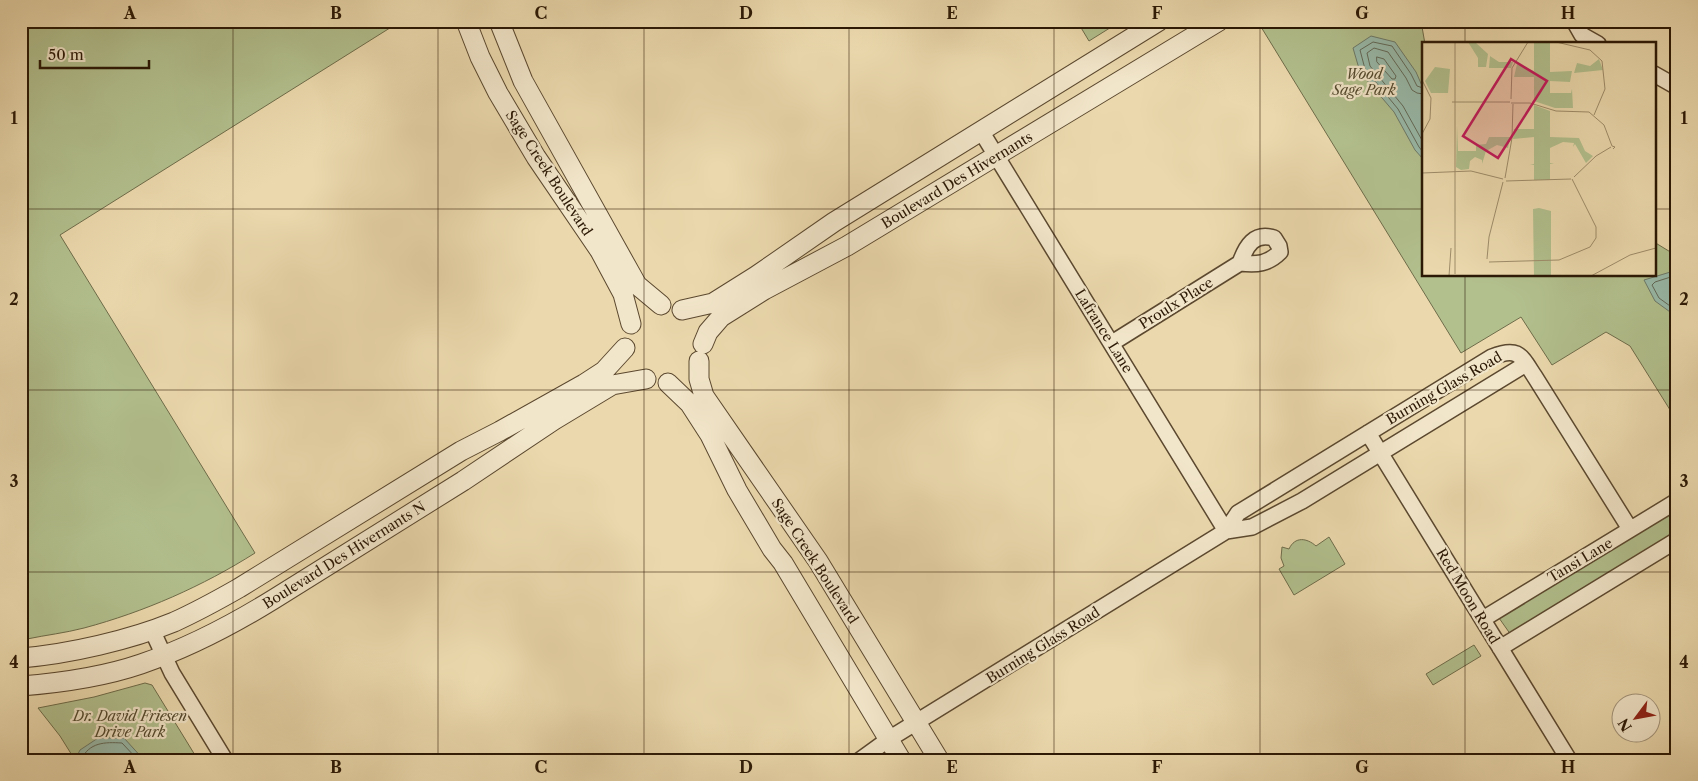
<svg xmlns="http://www.w3.org/2000/svg" width="1698" height="781" font-family="'Libre Caslon Text',serif">
	<style>
		.green { fill: #b2c08e; stroke: #6e6c4a }
		.water { fill: #98baaa; stroke: #6c7968 }
		.lines { fill: none; stroke-linecap: round; stroke-linejoin: round }
		.shore { stroke: #626958; stroke-width: 1 }
		.minor-casing { stroke: #5b482f; stroke-width: 18 }
		.tertiary-casing { stroke: #5b482f; stroke-width: 21 }
		.minor { stroke: #f2e6ca; stroke-width: 15 }
		.tertiary { stroke: #f2e6ca; stroke-width: 19 }
		.grid { fill: none; stroke: #2b1805; stroke-width: 1; stroke-opacity: 0.55 }
		.labels { text-anchor: middle; stroke-width: 4.5; stroke-linejoin: round; paint-order: stroke }
		.park-label { font-size: 14px; font-style: italic; fill: #544a2e; stroke: #f2e6ca }
		.street-label { font-size: 14px; fill: #2b1805; stroke: #f2e6ca }
		.inset-road { fill: none; stroke: #9e8c6a; stroke-width: 1 }
		.view { fill: #c2185b; fill-opacity: 0.15; stroke: #c2185b; stroke-width: 2.5 }
		.inset-edge { fill: none; stroke: #2b1805; stroke-width: 2.5 }
		.neatline { fill: none; stroke: #2b1805; stroke-width: 2 }
		.grid-label { font-size: 16px; text-anchor: middle; font-weight: bold; fill: #2b1805 }
	</style>
	<rect width="100%" height="100%" fill="#ebd9ad"/>
	<filter id="stains"><feTurbulence type="fractalNoise" baseFrequency=".004" numOctaves="4"/><feColorMatrix values="0 0 0 0 .2 0 0 0 0 .09 0 0 0 0 .02 0 0 0 .5 -.17"/></filter>
	<radialGradient id="worn" r=".72"><stop offset=".6" stop-color="#630" stop-opacity="0"/><stop offset="1" stop-color="#630" stop-opacity=".3"/></radialGradient>
	<path class="green" d="M21,21H401L60,235L255,553C203,586 144,612 84,628C65,633 46,635 27,639L21,598Z
		M1077,21H1121L1089,41Z
		M1421,21L1425,44H1423V275H1654V242L1677,256V421L1630,346L1606,332L1552,365L1521,317L1461,353L1258,22Z
		M1677,511V532L1511,635L1499,618L1670,514Z
		M1329,537L1345,564L1294,595L1279,569L1284,566L1281,558L1282,547L1289,549C1295,536 1307,538 1316,546Z
		M1474,645L1481,656L1433,685L1426,674Z
		M145,683L152,685L198,760H75L60,736L38,708L94,697Z"/>
	<path class="water" d="M1371,36L1395,42L1416,72L1423,88V159L1415,150L1394,112L1360,72L1353,48Z
		M1677,270V317L1655,301L1644,280Z
		M98,738H124L144,760H75L80,750Z"/>
	<g class="lines">
		<path class="shore" d="M1377,57L1384,59L1396,76L1395,79H1392L1377,62Z
			M1423,88L1417,86L1411,74L1392,46L1373,42L1360,50L1365,69L1398,109L1419,147L1423,152
			M1423,94L1417,93L1412,90L1406,78L1388,52L1374,48L1367,53L1370,66L1403,106L1423,142
			M1677,275L1655,282L1652,285L1659,298L1677,311
			M81,760C89,742 105,742 122,743L138,760"/>
		<defs>
			<path id="minor" d="M1574,21L1582,35L1598,44
				M1654,74L1677,87
				M1112,343L1240,263C1246,246 1254,232 1274,238L1279,246L1280,252C1268,264 1257,265 1240,263
				M1526,364L1302,501L1252,527L1226,531L1238,513L1243,510L1492,357C1519,346 1521,356 1535,377L1630,529
				M1368,433L1569,760
				M1483,619L1677,501
				M152,630L172,673L225,760
				M1500,648L1677,540
				M860,760L889,739L1226,531L981,131"/>
			<path id="tertiary" d="M466,21L480,57L498,93L536,157L600,251L623,294L631,324
				M499,21L523,81L637,285L661,305
				M682,310L713,303L756,276L834,222L1159,21
				M703,344L708,332L721,317L764,290L847,246L1219,21
				M699,361V379L704,396L818,561L939,760
				M668,383L690,404L710,435L737,490L772,549L783,563L901,760
				M21,658C69,654 130,640 174,622C196,612 218,600 239,588L461,451L500,431L584,384L604,371L625,348
				M21,686C59,683 106,676 141,664C188,648 232,625 274,599L463,481L554,420L612,385L646,379"/>
		</defs>
		<use href="#minor" class="minor-casing"/>
		<use href="#tertiary" class="tertiary-casing"/>
		<use href="#minor" class="minor"/>
		<use href="#tertiary" class="tertiary"/>
	</g>
	<path class="grid" d="M233,21V760M438,21V760M644,21V760M849,21V760M1054,21V760M1260,21V760M1465,21V44M21,209H1423M1654,209H1677M1465,275V760M21,390H1677M21,572H1677"/>
	<g class="labels">
		<g class="park-label">
			<text x="1364" y="79">Wood<tspan x="1364" dy="16">Sage Park</tspan></text>
			<text x="130" y="721">Dr. David Friesen<tspan x="130" dy="16">Drive Park</tspan></text>
		</g>
		<g class="street-label">
			<text transform="translate(549 173) rotate(57)" y="5">Sage Creek Boulevard</text>
			<text transform="translate(957 180) rotate(-31)" y="5">Boulevard Des Hivernants</text>
			<text transform="translate(1176 303) rotate(-32)" y="5">Proulx Place</text>
			<text transform="translate(1104 331) rotate(58)" y="5">Lafrance Lane</text>
			<text transform="translate(1444 388) rotate(-30)" y="5">Burning Glass Road</text>
			<text transform="translate(344 555) rotate(-32)" y="5">Boulevard Des Hivernants N</text>
			<text transform="translate(1580 560) rotate(-31)" y="5">Tansi Lane</text>
			<text transform="translate(815 561) rotate(57)" y="5">Sage Creek Boulevard</text>
			<text transform="translate(1468 596) rotate(59)" y="5">Red Moon Road</text>
			<text transform="translate(1043 645) rotate(-32)" y="5">Burning Glass Road</text>
		</g>
	</g>
	<g transform="translate(1422 42)">
		<rect width="234" height="234" fill="#ebd9ad"/>
		<path d="M46,0H53L66,12L64,25H56V16ZM112,0H128V30L150,29L148,40L128,39V51H149L150,47L151,66H133L112,59V35H92L95,22L112,29ZM68,14L77,20H91L89,26H67ZM177,17L181,28L152,31L155,21L168,24ZM13,25L28,27L26,51H9L3,39ZM112,63L128,69V95L157,96L160,90L157,96L163,109L171,114L164,121L153,102L151,105L152,101L141,100L128,106V121H132L128,122V138H112V123H108L112,122V95L91,97L92,87H112ZM35,84L36,109H54V103L64,102L67,95H88L86,106L75,103L64,109L60,122V118L53,115L48,119L47,127L39,128L34,125ZM117,166L129,169V234H112L111,167Z" fill="#b2c08e"/>
		<path class="inset-road" d="M33,0V232M134,0L168,8L180,19L183,47L172,73M0,38L9,56L8,77L0,92M89,57L90,26L106,0M30,60H88M89,61H108L134,69L167,70L182,83L190,104L193,105L191,107M0,131L49,129L81,137M152,135L174,114L189,105M83,136L90,96L91,62M84,139L149,137M65,217L67,195L81,140M67,220L137,218L168,205L174,196V185L150,137M27,234L29,206M169,234L208,213L234,206"/>
		<path class="view" d="M89,17L125,39L76,116L41,94Z"/>
		<rect width="234" height="234" class="inset-edge"/>
	</g>
	<rect width="1698" height="781" fill="none" stroke="#ebd9ad" stroke-width="55"/>
	<g transform="translate(1636 718) rotate(238)"><circle r="24" fill="#f2e6ca" stroke="#a2947b"/>
	<path d="M0-4L9 19L0 12L-9 19Z" fill="#8f2418"/>
	<text y="-8" font-size="14" font-weight="bold" text-anchor="middle" fill="#2b1805">N</text>
	</g>
	<path d="M40 60v8h109v-8" fill="none" stroke="#2b1805" stroke-width="2.5"/>
	<text x="48" y="60" font-size="15" fill="#2b1805" stroke="#f2e6ca" stroke-width="4" paint-order="stroke">50 m</text>
	<rect x="28" y="28" width="1642" height="726" class="neatline"/>
	<g class="grid-label">
		<text x="130" y="19">A</text>
		<text x="336" y="19">B</text>
		<text x="541" y="19">C</text>
		<text x="746" y="19">D</text>
		<text x="952" y="19">E</text>
		<text x="1157" y="19">F</text>
		<text x="1362" y="19">G</text>
		<text x="1568" y="19">H</text>
		<text x="14" y="124">1</text>
		<text x="1684" y="124">1</text>
		<text x="14" y="305">2</text>
		<text x="1684" y="305">2</text>
		<text x="14" y="487">3</text>
		<text x="1684" y="487">3</text>
		<text x="14" y="668">4</text>
		<text x="1684" y="668">4</text>
		<text x="130" y="773">A</text>
		<text x="336" y="773">B</text>
		<text x="541" y="773">C</text>
		<text x="746" y="773">D</text>
		<text x="952" y="773">E</text>
		<text x="1157" y="773">F</text>
		<text x="1362" y="773">G</text>
		<text x="1568" y="773">H</text>
	</g>
	<rect width="100%" height="100%" filter="url(#stains)"/>
	<rect width="100%" height="100%" fill="url(#worn)"/>
</svg>
